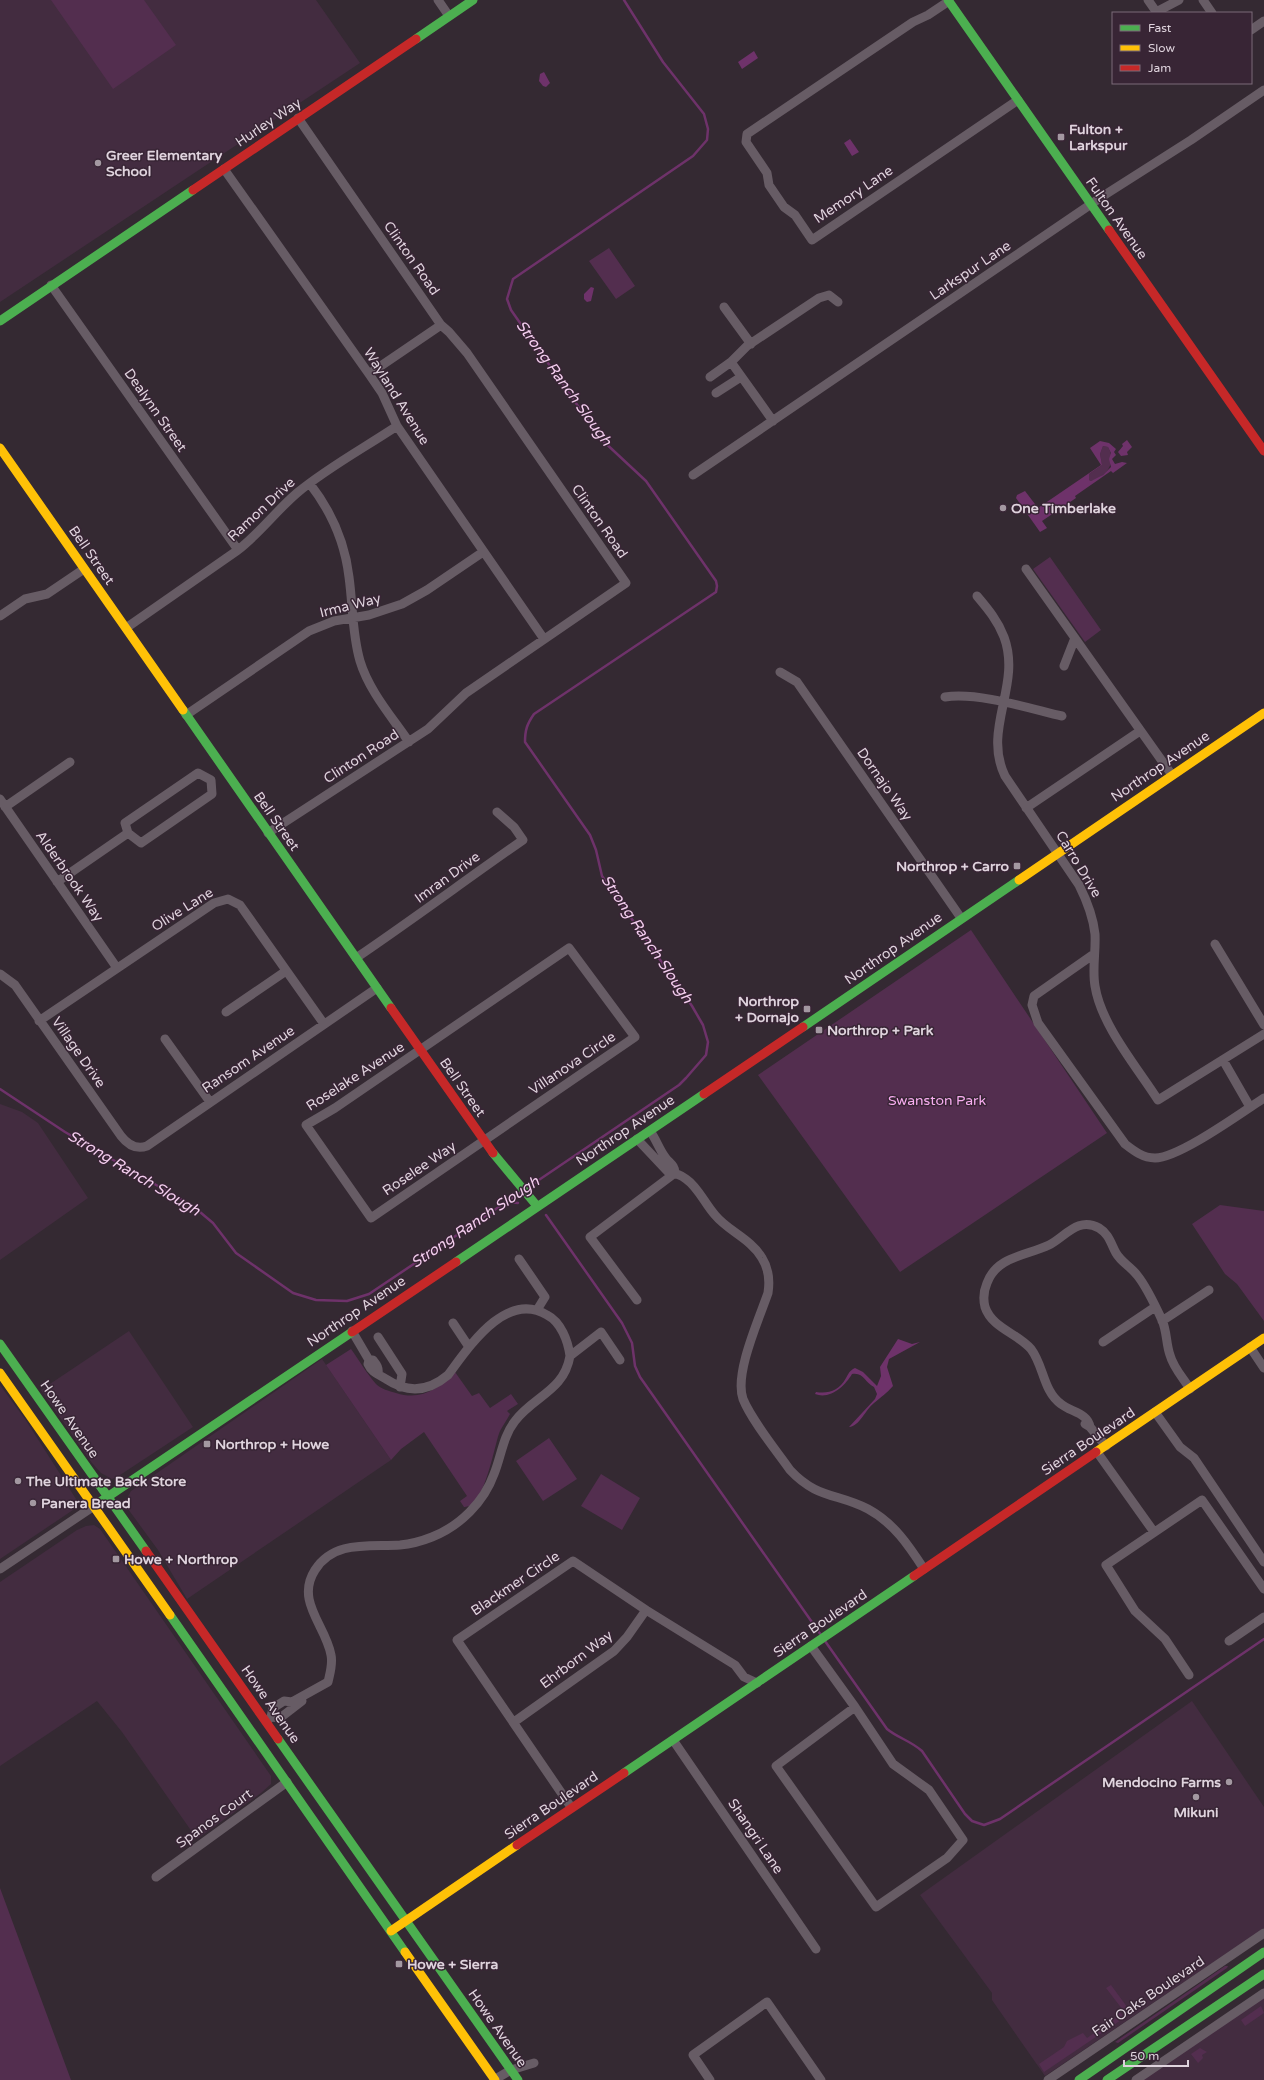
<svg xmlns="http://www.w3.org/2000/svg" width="1264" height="2080" font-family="'Varela Round',sans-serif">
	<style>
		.built { fill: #432c40 }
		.green { fill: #532e4f }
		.water { fill: #6e326a; fill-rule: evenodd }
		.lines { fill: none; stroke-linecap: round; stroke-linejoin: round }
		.stream { stroke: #6e326a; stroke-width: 2.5 }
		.street { stroke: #675c65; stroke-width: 9 }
		.fast { stroke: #4caf50; stroke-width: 9 }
		.slow { stroke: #ffc107; stroke-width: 9 }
		.jam { stroke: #c62828; stroke-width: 9 }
		.poi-dot { fill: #a398a1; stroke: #382535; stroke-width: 1.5 }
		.labels { text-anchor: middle; stroke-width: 3; stroke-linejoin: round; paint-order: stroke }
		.street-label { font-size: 14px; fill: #dfd3dd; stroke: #382535 }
		.poi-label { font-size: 14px; font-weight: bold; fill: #dfd3dd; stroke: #382535; text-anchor: start }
		.park-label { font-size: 14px; fill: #f8adf0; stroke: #382535 }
		.water-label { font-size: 15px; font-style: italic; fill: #f4ceef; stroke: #382535 }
	</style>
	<rect width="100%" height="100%" fill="#342932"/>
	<path class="built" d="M0,0H316L360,63L0,302Z
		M0,1104L22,1112L38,1123L88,1198L0,1260Z
		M129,1331L193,1427L117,1477L112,1479L101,1473L92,1463L41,1390Z
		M322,1359L391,1460L187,1599L158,1550L128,1509L127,1498L131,1491Z
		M0,1385L25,1419L76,1499V1506L73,1510L0,1559Z
		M94,1525L100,1529L271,1776V1784L261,1793L197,1839L122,1732L97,1701L0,1766V1582L77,1530L86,1526Z
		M1192,1701L1264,1807V1928L1045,2076L992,2000V1993L920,1895Z
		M1264,1998V2080H1133Z"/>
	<path class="green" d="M51,0H144L176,45L113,89Z
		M609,248L635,286L616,299L589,261Z
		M1103,446L1108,447C1117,462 1107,477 1091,481L1089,480V474L1102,465L1100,454Z
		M1050,557L1101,630L1085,642L1033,569Z
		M971,930L1107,1133L900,1272L758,1075Z
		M1220,1205L1264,1211V1321L1237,1284L1225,1274L1192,1224Z
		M351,1349C359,1360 367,1374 376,1384C381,1389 389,1391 396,1393C421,1401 438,1389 455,1372L472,1396L479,1393L490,1408L511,1394L518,1404L507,1411L510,1414C507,1420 503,1425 500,1431C494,1445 485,1508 464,1507L460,1501L467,1496L424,1432L401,1449L391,1460L326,1365Z
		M549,1438L577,1479L543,1501L516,1461Z
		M601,1474L640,1498L622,1530L581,1506Z
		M0,1888L71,2080H0Z
		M1225,1966H1228L1227,1968L1118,2043L1115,2042Z
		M1111,1985L1130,2011L1126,2014L1106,1988Z
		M1261,2006L1264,2013L1245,2026L1241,2020Z
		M1118,2009L1124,2018L1044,2072L1039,2064L1064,2047L1067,2041L1083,2033L1087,2038L1116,2018L1114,2013Z
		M1200,2048L1207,2052L1202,2055L1203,2058L1198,2063L1191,2054Z"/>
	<path class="water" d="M754,51L758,58L742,69L738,62Z
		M544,72L550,83L546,87L543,86L539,81L540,74Z
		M850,139L859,152L852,156L844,143Z
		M591,287L594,288L591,301L587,302L584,299V294Z
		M1127,440L1132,447L1127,452L1128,455L1121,456L1118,452L1123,446L1122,444Z
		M1100,441L1109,443L1116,449L1114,452L1116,455L1112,459L1115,464L1122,462L1127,463L1113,473L1111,471L1075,496L1076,498L1042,521L1047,528L1040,532L1016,498L1017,495L1025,491L1038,508L1101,465L1090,448ZM1103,446L1108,447L1111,453L1109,459L1111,467L1103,475L1091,481L1089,480V474L1102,465L1100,454Z
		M898,1339L912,1344L920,1342L889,1359L887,1367L893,1386C886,1394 881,1397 874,1403C865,1410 860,1426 849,1427L875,1399L877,1394L874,1387C865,1383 864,1372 852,1374C845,1386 830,1400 815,1394L816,1392C828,1394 839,1391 846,1378C849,1373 849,1371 855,1368L863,1372L877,1386L881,1376L880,1367Z"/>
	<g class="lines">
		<path class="stream" d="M0,1089L65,1132L194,1207L213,1223L236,1253L293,1293L316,1300L347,1301L369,1294L521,1192
			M527,1188L679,1085L686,1078L706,1055L708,1042L703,1025L692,1006L602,876L596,850L590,835L525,742C525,730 527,724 534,714L716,592L717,586L716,581L646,481L601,439L511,310L507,299L513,279L693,156L707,140L708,129L704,114L663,62L624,0
			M507,1202L518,1203
			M546,1215L622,1323L632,1343L635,1366L640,1377L821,1635
			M825,1641L887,1729C898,1738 911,1741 922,1751L965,1814L972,1821L984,1825L1000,1819L1264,1639"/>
		<path class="street" d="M438,0L449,16
			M1148,0L1155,10L1158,11L1179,0
			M1203,0L1212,13
			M949,1L928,15L913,22L747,134L746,142L767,173L769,185L784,207L795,215L812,240L1018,100
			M1251,30L1264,21
			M224,169L369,374L382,393L397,426L544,639
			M51,285L238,550
			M724,307L751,344
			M369,374L441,325
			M710,377L731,362
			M716,393L741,377
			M773,421L731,362L747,346L819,298L829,295L838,302
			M693,475L1103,196L1191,140L1264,90
			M310,484C331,511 345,543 349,577C353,606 352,634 360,661C369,691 392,717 409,742
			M1026,569L1172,775
			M977,596C988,609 998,621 1004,637C1022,685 982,729 1005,776L1079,885C1087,901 1093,916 1095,934C1096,952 1092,969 1095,986C1101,1025 1137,1067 1158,1100L1264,1034
			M0,616L25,599L47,594L84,569
			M126,628L238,550C260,533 276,511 297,493C327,468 364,448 397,426
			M1064,666L1075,638
			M780,672L797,682L961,918
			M945,697C978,692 1028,708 1062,716
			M186,715L309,631L334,621L369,615L402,604L427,590L483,552
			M198,773L211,780L212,794L141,843L128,833L125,823Z
			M0,799L117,968
			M5,807L70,762
			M1026,808L1140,731
			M268,833L428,729L466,693L626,583L467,353L449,332L441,325L298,118
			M57,882L128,833
			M1215,944L1264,1025
			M569,948L635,1037L371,1218L306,1125L335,1108Z
			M1094,954L1034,996L1032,1005L1038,1023L1125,1144C1134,1151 1143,1158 1155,1158C1179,1158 1241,1113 1264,1098
			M356,958C412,920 467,879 523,840L514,827L497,812
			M0,974L15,985L121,1136C128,1145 136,1150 147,1146L377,988
			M226,1012L286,971
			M39,1021L214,903L228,899L240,905L324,1024
			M165,1039L210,1102
			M1223,1060L1250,1107
			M650,1131C656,1139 659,1149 665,1157C669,1163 675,1165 675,1173
			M637,1139L669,1173C675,1173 681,1175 686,1179C698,1187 705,1204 715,1215C728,1231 751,1239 762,1258C769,1269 770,1280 768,1293C759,1319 734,1374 743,1399C752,1421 776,1450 790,1470C817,1499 837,1493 868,1509C894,1523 909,1546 924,1569
			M519,1259L545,1297L537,1310
			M637,1300L590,1237L675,1173
			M1162,1321L1209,1290
			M453,1323L469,1347
			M352,1331L369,1360H373C377,1365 379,1368 378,1374
			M378,1337L402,1374L400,1387
			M1103,1342L1155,1307
			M1250,1347L1264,1368
			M369,1360L368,1364C372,1373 378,1374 386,1379C407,1393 428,1392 448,1375C469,1347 506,1290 547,1315C561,1322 568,1341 570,1356
			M1155,1412L1180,1447L1194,1458L1264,1562
			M1085,1424L1090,1427L1106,1446
			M1090,1427C1088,1413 1071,1412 1061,1404C1043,1391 1044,1366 1031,1349C1017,1333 992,1328 985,1307C983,1299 984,1290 987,1283C997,1256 1026,1256 1049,1245C1065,1237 1078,1216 1099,1228C1109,1234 1111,1244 1116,1253C1121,1262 1131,1267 1137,1275C1146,1286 1156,1307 1162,1320C1167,1331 1166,1344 1170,1355C1173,1367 1183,1378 1190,1389
			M1097,1452L1154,1532
			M0,1569L94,1506
			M1229,1641L1264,1617
			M811,1646L855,1707L893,1764L929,1790L963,1840L947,1858L876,1907L776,1766L855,1707
			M1189,1675L1165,1639L1135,1611L1106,1565L1202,1500L1264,1589
			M271,1717L273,1708L284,1701L292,1702L328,1682C330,1673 333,1664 331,1655C326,1626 295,1601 315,1570C334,1540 369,1547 400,1545C411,1544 422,1541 432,1537C460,1526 484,1502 494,1474C501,1457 503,1436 515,1421C534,1396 564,1391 570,1356L601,1332L620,1360
			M267,1721L271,1717L280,1718L302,1701
			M514,1722L614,1651L627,1637L646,1610
			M673,1740L816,1949
			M571,1807L457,1640L573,1561L646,1610L735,1665L744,1677L757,1683
			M156,1877L287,1782
			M494,2080L511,2070L534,2063
			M710,2080L693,2055L767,2002L821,2080
			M1048,2080L1264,1933
			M1136,2080L1264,1993"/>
		<path class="fast" d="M948,0L1109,230
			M416,39L473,0
			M0,321L193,190
			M183,710L391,1008
			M803,1027L1019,880
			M493,1153L537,1206
			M456,1262L704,1094
			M0,1344L146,1551
			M94,1506L352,1332
			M170,1615L405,1952
			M278,1739L518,2080
			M624,1773L914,1576
			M1079,2080L1264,1952
			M1107,2080L1264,1974"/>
		<path class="slow" d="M0,448L183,710
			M1019,880L1264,713
			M0,1373L170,1615
			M1096,1452L1264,1338
			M391,1931L517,1845
			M405,1952L495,2080"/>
		<path class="jam" d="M193,190L416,39
			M1109,230L1264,451
			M391,1008L493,1153
			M704,1094L803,1027
			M352,1332L456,1262
			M146,1551L278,1739
			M914,1576L1096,1452
			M517,1845L624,1773"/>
	</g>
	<g class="poi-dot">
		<rect x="1057" y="133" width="8" height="8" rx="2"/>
		<circle cx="98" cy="163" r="4"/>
		<circle cx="1003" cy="508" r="4"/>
		<rect x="1013" y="862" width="8" height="8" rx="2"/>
		<rect x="803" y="1005" width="8" height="8" rx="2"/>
		<rect x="815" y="1026" width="8" height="8" rx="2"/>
		<rect x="203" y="1440" width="8" height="8" rx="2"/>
		<circle cx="18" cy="1481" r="4"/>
		<circle cx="33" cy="1503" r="4"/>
		<rect x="112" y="1555" width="8" height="8" rx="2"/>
		<circle cx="1229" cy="1782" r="4"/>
		<circle cx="1196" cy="1797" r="4"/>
		<rect x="395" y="1960" width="8" height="8" rx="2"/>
	</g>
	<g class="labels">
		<g class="street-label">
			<text transform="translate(268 122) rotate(-34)" y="5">Hurley Way</text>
			<text transform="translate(853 194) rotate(-34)" y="5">Memory Lane</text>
			<text transform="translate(1117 218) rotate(55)" y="5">Fulton Avenue</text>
			<text transform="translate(412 258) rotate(55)" y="5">Clinton Road</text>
			<text transform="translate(970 270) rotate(-34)" y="5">Larkspur Lane</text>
			<text transform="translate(397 396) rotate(58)" y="5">Wayland Avenue</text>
			<text transform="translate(156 410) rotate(55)" y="5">Dealynn Street</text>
			<text transform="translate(261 509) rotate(-43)" y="5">Ramon Drive</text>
			<text transform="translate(600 521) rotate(55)" y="5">Clinton Road</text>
			<text transform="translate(92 555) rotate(55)" y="5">Bell Street</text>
			<text transform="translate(350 605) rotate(-14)" y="5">Irma Way</text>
			<text transform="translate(361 756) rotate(-33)" y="5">Clinton Road</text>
			<text transform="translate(1160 766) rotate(-34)" y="5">Northrop Avenue</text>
			<text transform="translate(885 784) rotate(55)" y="5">Dornajo Way</text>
			<text transform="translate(277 821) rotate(55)" y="5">Bell Street</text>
			<text transform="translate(1079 864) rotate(59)" y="5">Carro Drive</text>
			<text transform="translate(70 876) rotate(55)" y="5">Alderbrook Way</text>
			<text transform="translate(447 877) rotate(-36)" y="5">Imran Drive</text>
			<text transform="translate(182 909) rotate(-32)" y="5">Olive Lane</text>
			<text transform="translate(893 948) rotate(-35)" y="5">Northrop Avenue</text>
			<text transform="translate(79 1052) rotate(55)" y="5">Village Drive</text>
			<text transform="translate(248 1059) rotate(-34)" y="5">Ransom Avenue</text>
			<text transform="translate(572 1063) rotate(-34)" y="5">Villanova Circle</text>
			<text transform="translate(355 1076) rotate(-33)" y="5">Roselake Avenue</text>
			<text transform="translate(463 1087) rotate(55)" y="5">Bell Street</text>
			<text transform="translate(625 1130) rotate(-34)" y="5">Northrop Avenue</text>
			<text transform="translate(419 1168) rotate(-34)" y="5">Roselee Way</text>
			<text transform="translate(356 1311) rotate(-34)" y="5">Northrop Avenue</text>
			<text transform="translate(70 1419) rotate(55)" y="5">Howe Avenue</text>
			<text transform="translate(1088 1441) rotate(-34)" y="5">Sierra Boulevard</text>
			<text transform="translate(515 1583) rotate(-34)" y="5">Blackmer Circle</text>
			<text transform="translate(820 1623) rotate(-34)" y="5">Sierra Boulevard</text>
			<text transform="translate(576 1659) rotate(-37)" y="5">Ehrborn Way</text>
			<text transform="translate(271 1704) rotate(55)" y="5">Howe Avenue</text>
			<text transform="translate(551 1805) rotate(-34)" y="5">Sierra Boulevard</text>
			<text transform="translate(214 1818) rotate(-36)" y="5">Spanos Court</text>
			<text transform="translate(756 1836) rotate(56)" y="5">Shangri Lane</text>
			<text transform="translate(1148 1996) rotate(-34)" y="5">Fair Oaks Boulevard</text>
			<text transform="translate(498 2028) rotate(55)" y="5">Howe Avenue</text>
		</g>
		<g class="poi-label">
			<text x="1069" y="134">Fulton +<tspan x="1069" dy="16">Larkspur</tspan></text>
			<text x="106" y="160">Greer Elementary<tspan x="106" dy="16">School</tspan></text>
			<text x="1011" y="513">One Timberlake</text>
			<text x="1009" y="871" text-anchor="end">Northrop + Carro</text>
			<text x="799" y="1006" text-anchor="end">Northrop<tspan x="799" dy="16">+ Dornajo</tspan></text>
			<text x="827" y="1035">Northrop + Park</text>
			<text x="215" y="1449">Northrop + Howe</text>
			<text x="26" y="1486">The Ultimate Back Store</text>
			<text x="41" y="1508">Panera Bread</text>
			<text x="124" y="1564">Howe + Northrop</text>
			<text x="1221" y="1787" text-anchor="end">Mendocino Farms</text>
			<text x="1196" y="1817" text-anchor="middle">Mikuni</text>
			<text x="407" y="1969">Howe + Sierra</text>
		</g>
		<g class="park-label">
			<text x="937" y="1105">Swanston Park</text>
		</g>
		<g class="water-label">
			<text transform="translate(564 383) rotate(54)" y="5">Strong Ranch Slough</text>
			<text transform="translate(647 939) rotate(56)" y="5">Strong Ranch Slough</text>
			<text transform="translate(134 1173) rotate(31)" y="5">Strong Ranch Slough</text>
			<text transform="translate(475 1222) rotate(-34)" y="5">Strong Ranch Slough</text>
		</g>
	</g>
	<rect x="1112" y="12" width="140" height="72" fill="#382535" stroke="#7b6b78"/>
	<rect x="1120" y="25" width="20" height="6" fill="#4caf50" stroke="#7b6b78"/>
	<text x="1148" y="32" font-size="12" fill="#dfd3dd">Fast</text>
	<rect x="1120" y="45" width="20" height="6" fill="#ffc107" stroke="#7b6b78"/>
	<text x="1148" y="52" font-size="12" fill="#dfd3dd">Slow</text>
	<rect x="1120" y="65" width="20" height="6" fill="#c62828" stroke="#7b6b78"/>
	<text x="1148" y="72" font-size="12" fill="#dfd3dd">Jam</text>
	<path d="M1124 2060v6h64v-6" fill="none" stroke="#dfd3dd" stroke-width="2"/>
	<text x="1130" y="2060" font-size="12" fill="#dfd3dd" stroke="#382535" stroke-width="3" paint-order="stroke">50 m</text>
</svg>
